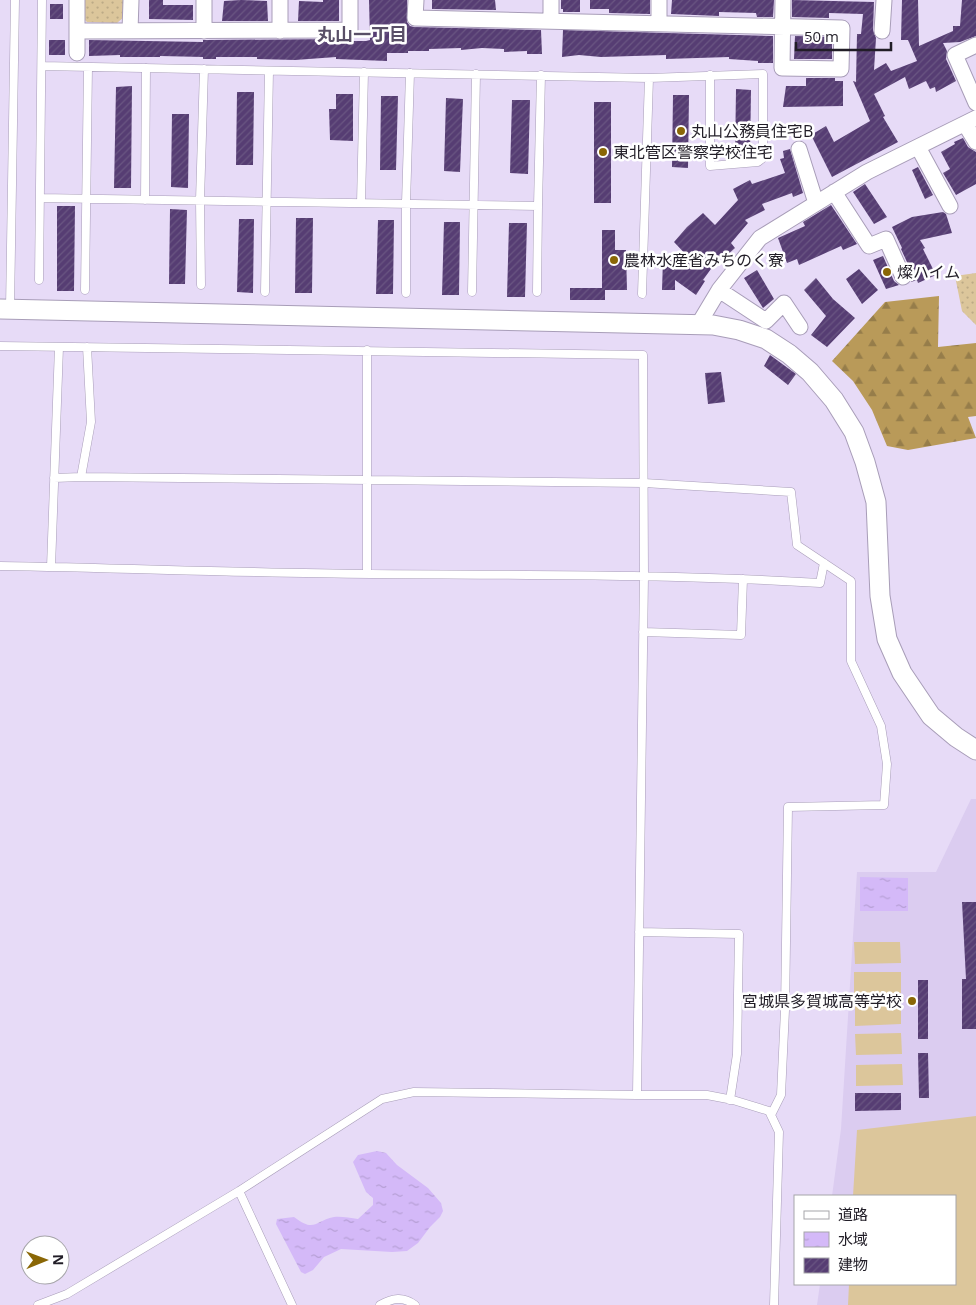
<svg xmlns="http://www.w3.org/2000/svg" width="976" height="1305" font-family="'Open Sans','Noto Sans JP',sans-serif">
	<style>
		.built { fill: #dbccf0 }
		.green { fill: url(#green-dots) }
		.forest { fill: url(#forest-firs) }
		.pitch { fill: #dcc69b }
		.water { fill: url(#water-ripples) }
		.building { fill: url(#building-hatch) }
		.lines { fill: none; stroke-linecap: round; stroke-linejoin: round }
		.service-casing { stroke: #a89db8; stroke-width: 9 }
		.minor-casing { stroke: #a89db8; stroke-width: 17 }
		.tertiary-casing { stroke: #a89db8; stroke-width: 21 }
		.service { stroke: #fff; stroke-width: 8 }
		.minor { stroke: #fff; stroke-width: 15 }
		.tertiary { stroke: #fff; stroke-width: 19 }
		.poi-dot { fill: #8a6706; stroke: #fff; stroke-width: 2 }
		.labels { text-anchor: middle; stroke-width: 5; stroke-linejoin: round; paint-order: stroke }
		.poi-label { font-size: 16px; fill: #211d27; stroke: #fff; text-anchor: start }
		.neighbourhood-label { font-size: 18px; font-weight: bold; fill: #594f67; stroke: #fff }
	</style>
	<defs>
		<pattern id="green-dots" width="8" height="8" patternUnits="userSpaceOnUse" patternTransform="scale(1.25)"><rect width="8" height="8" fill="#dcc69b"/><path d="M2 2h.1M6 6h.1" fill="none" stroke="#bcaa86" stroke-width="1.8" stroke-linecap="round"/></pattern>
		<pattern id="forest-firs" width="22" height="20" patternUnits="userSpaceOnUse" patternTransform="scale(1.25)"><rect width="22" height="20" fill="#b99a59"/><path d="M5 1l3.5 6h-7zM16 11l3.5 6h-7z" fill="#967d4a"/></pattern>
		<pattern id="water-ripples" width="26" height="14" patternUnits="userSpaceOnUse" patternTransform="scale(1.25)"><rect width="26" height="14" fill="#d4b9f8"/><path d="M2 4q2-2 4 0t4 0M15 11q2-2 4 0t4 0" fill="none" stroke="#b69fd5"/></pattern>
		<pattern id="building-hatch" width="6" height="6" patternUnits="userSpaceOnUse" patternTransform="scale(1.25)"><rect width="6" height="6" fill="#563d73"/><path d="M-1 1l2-2M0 6l6-6M5 7l2-2" fill="none" stroke="#6a5682"/></pattern>
	</defs>
	<rect width="100%" height="100%" fill="#e7dbf7"/>
	<path class="built" d="M971,799H976V1305H817L820,1284H955V1196H832L841,1129L857,872H936Z"/>
	<path class="green" d="M81,0H125L124,17L117,23L87,22L81,16Z
		M976,273V325L962,311L955,276Z"/>
	<path class="forest" d="M939,296L938,347L976,343V416L968,417L976,438L908,450L887,446L872,410L853,381L832,361L885,302Z"/>
	<path class="pitch" d="M854,942H900L901,963L855,964Z
		M854,972H901V993H854Z
		M901,1003V1024L855,1026V1004Z
		M901,1033L902,1054L856,1055L855,1034Z
		M902,1064L903,1085L856,1086V1065Z
		M976,1116V1305H848L849,1284H955V1196H853L857,1130Z"/>
	<path class="water" d="M860,877L908,878V911H860Z
		M377,1151L386,1153L397,1165L428,1188L441,1203L443,1211L440,1217L430,1227L418,1243L407,1251L392,1252L341,1249L324,1257L313,1270L305,1274L301,1272L276,1224L277,1219L294,1217C315,1233 314,1221 334,1217C341,1216 350,1218 358,1219L373,1205V1198L366,1192L353,1162L358,1155Z"/>
	<path class="building" d="M149,0H163V5H193V20L149,19Z
		M241,0L267,1L268,21H222L224,1Z
		M323,0H339V21H298L299,1L323,2Z
		M369,0H407V22L410,26L414,27L541,30L542,54H527V51L504,52V49L482,48L461,50V48L429,49V51H408V53H387V61L336,59V57L295,60L257,59V57H216V59H203V57L160,56V57H120V55L89,56V40L203,42V40H206L339,39L340,41H366L370,40Z
		M432,0H495L496,10L432,9Z
		M561,0H580V12H563V9H561Z
		M590,0H650V14L609,13V9H590Z
		M672,0H774L773,17H757L756,13L719,12V16L671,14Z
		M792,0L874,2L873,30L876,38L874,70L886,63L891,71L917,61L908,40H901L902,0H918L919,46L953,31V26H960L962,0H976V36L960,42L943,43L947,51L946,59L956,81L936,92L935,87L930,89L926,81L909,89L905,77L874,94L885,116L883,117L898,142L832,177L811,135L826,126L834,142L870,121L853,81L856,82L857,34H861L863,14L829,13V18L792,17Z
		M50,4H63V19H50Z
		M563,30L773,36V63H758V61L729,59V57L666,59V55L601,57L579,55L562,57Z
		M795,36L832,37V59H794Z
		M49,40H65V55H49Z
		M806,78H835V81H843V106L783,107L786,86H806Z
		M132,86L131,188H114L116,87Z
		M736,89L751,90L750,157H735Z
		M237,92H254L253,165H236Z
		M336,94H353V141L330,140L329,109H336Z
		M673,95H689L688,168L672,167Z
		M381,96H398L396,170H380Z
		M446,98L463,99L460,172L444,171Z
		M512,100H530L528,174L510,173Z
		M594,102H611V203H594Z
		M172,114H189L188,188L171,187Z
		M963,138L968,147L976,152V184L956,195L943,173L950,169L941,152L955,144L954,142Z
		M790,149L803,193L793,197L792,193L762,204L765,210L745,220L748,223L731,243L735,248L724,258L721,255L703,280L705,281L696,295L675,280V290H662L663,259L692,261L674,242L687,227L703,213L715,225L738,200L733,189L750,180L752,184L785,173L780,159L784,158L783,151Z
		M918,167L933,195L925,199L912,170Z
		M865,184L887,217L874,224L853,192Z
		M831,205L857,244L843,250L841,246L799,265L797,259L787,263L778,238L805,226L803,222Z
		M57,206H75L74,291H57Z
		M170,209L187,210L185,284H169Z
		M943,212L946,214L952,233L920,240L925,248L923,249L936,275L918,283L917,280L911,282L912,273L901,249L902,248L892,227L912,217Z
		M296,218H313L312,293H295Z
		M239,219H254L253,293L237,292Z
		M378,220H394L393,294H376Z
		M444,222H460L459,295H442Z
		M509,223H527L525,297H507Z
		M602,230H615V250H626L627,290H605V300H570V288H602Z
		M883,256L894,281L899,285L886,289L873,260Z
		M859,269L878,290L862,304L846,279Z
		M757,270L774,299L763,308L744,278Z
		M816,278L833,299L855,318L827,347L811,335L826,316L804,290Z
		M770,355L796,374L788,385L764,366Z
		M721,372L725,402L708,404L705,373Z
		M962,902H976V1029H962V979H966Z
		M918,980H928V1039H918Z
		M918,1053H928L929,1098H919Z
		M855,1093H901V1110L855,1111Z"/>
	<g class="lines">
		<defs>
			<path id="service" d="M42,66L649,78L763,74V158L758,162L710,166V75
				M40,198L538,206L541,75
				M145,200L146,68
				M361,203L364,72
				M39,280L42,0
				M201,285L200,200L204,69
				M85,290L88,67
				M265,292L269,71
				M472,292L476,74
				M537,292L538,206
				M406,293V203L410,73
				M642,294L649,78
				M10,308L15,0
				M0,346L643,355L644,576L637,1095L414,1092L382,1099L239,1191L67,1294L38,1305
				M367,350V574
				M81,477L644,483L791,492L797,545L851,581V661L881,726L887,764L884,805L788,807L785,1010L781,1095L771,1115
				M54,478L81,477L91,422L87,347
				M0,566C124,568 247,573 371,574C521,575 671,574 820,583L824,563
				M51,567L59,347
				M643,632L741,635L743,579
				M639,932L739,934L737,1054L730,1100
				M637,1095H707L733,1100L769,1111L779,1132L774,1305
				M239,1191L292,1305
				M380,1305C393,1298 403,1296 415,1305"/>
			<path id="minor" d="M77,0V31L350,30V0
				M416,0L415,18C558,20 700,25 842,28L841,69L782,68L783,0
				M551,20V0
				M659,24V0
				M130,31L131,0
				M204,31V0
				M280,31V0
				M882,31L884,0
				M976,45L955,55L976,103
				M77,53V31
				M965,124L976,142
				M918,147L950,206
				M799,149L816,203
				M834,192L869,246L886,239L903,277
				M719,290L766,321L784,303L800,327
				M698,325L719,290L760,238L867,172L976,118"/>
			<path id="tertiary" d="M0,309L713,325L739,330L766,339L789,354L810,372L834,400L854,432L865,462L876,502L880,596L887,639L902,673L931,716L956,737L976,750"/>
		</defs>
		<use href="#service" class="service-casing"/>
		<use href="#minor" class="minor-casing"/>
		<use href="#tertiary" class="tertiary-casing"/>
		<use href="#service" class="service"/>
		<use href="#minor" class="minor"/>
		<use href="#tertiary" class="tertiary"/>
	</g>
	<g class="poi-dot">
		<circle cx="681" cy="131" r="5"/>
		<circle cx="603" cy="152" r="5"/>
		<circle cx="614" cy="260" r="5"/>
		<circle cx="887" cy="272" r="5"/>
		<circle cx="912" cy="1001" r="5"/>
	</g>
	<g class="labels">
		<g class="poi-label">
			<text x="691" y="137">丸山公務員住宅B</text>
			<text x="613" y="158">東北管区警察学校住宅</text>
			<text x="624" y="266">農林水産省みちのく寮</text>
			<text x="897" y="278">燦ハイム</text>
			<text x="902" y="1007" text-anchor="end">宮城県多賀城高等学校</text>
		</g>
		<g class="neighbourhood-label">
			<text x="362" y="41">丸山一丁目</text>
		</g>
	</g>
	<rect x="794" y="1195" width="162" height="90" fill="#ffffff" stroke="#a6a5a9"/>
	<rect x="804" y="1211" width="25" height="8" fill="#ffffff" stroke="#a6a5a9"/>
	<text x="838" y="1220" font-size="15" fill="#211d27">道路</text>
	<rect x="804" y="1232" width="25" height="15" fill="url(#water-ripples)" stroke="#a6a5a9"/>
	<text x="838" y="1245" font-size="15" fill="#211d27">水域</text>
	<rect x="804" y="1258" width="25" height="15" fill="url(#building-hatch)" stroke="#a6a5a9"/>
	<text x="838" y="1270" font-size="15" fill="#211d27">建物</text>
	<g transform="translate(45 1260) rotate(89)"><circle r="24" fill="#ffffff" stroke="#a6a5a9"/>
	<path d="M0-4L9 19L0 12L-9 19Z" fill="#8a6706"/>
	<text y="-8" font-size="14" font-weight="bold" text-anchor="middle" fill="#211d27">N</text>
	</g>
	<path d="M796 42v8h95v-8" fill="none" stroke="#211d27" stroke-width="2.5"/>
	<text x="804" y="42" font-size="15" fill="#211d27" stroke="#ffffff" stroke-width="4" paint-order="stroke">50 m</text>
</svg>
